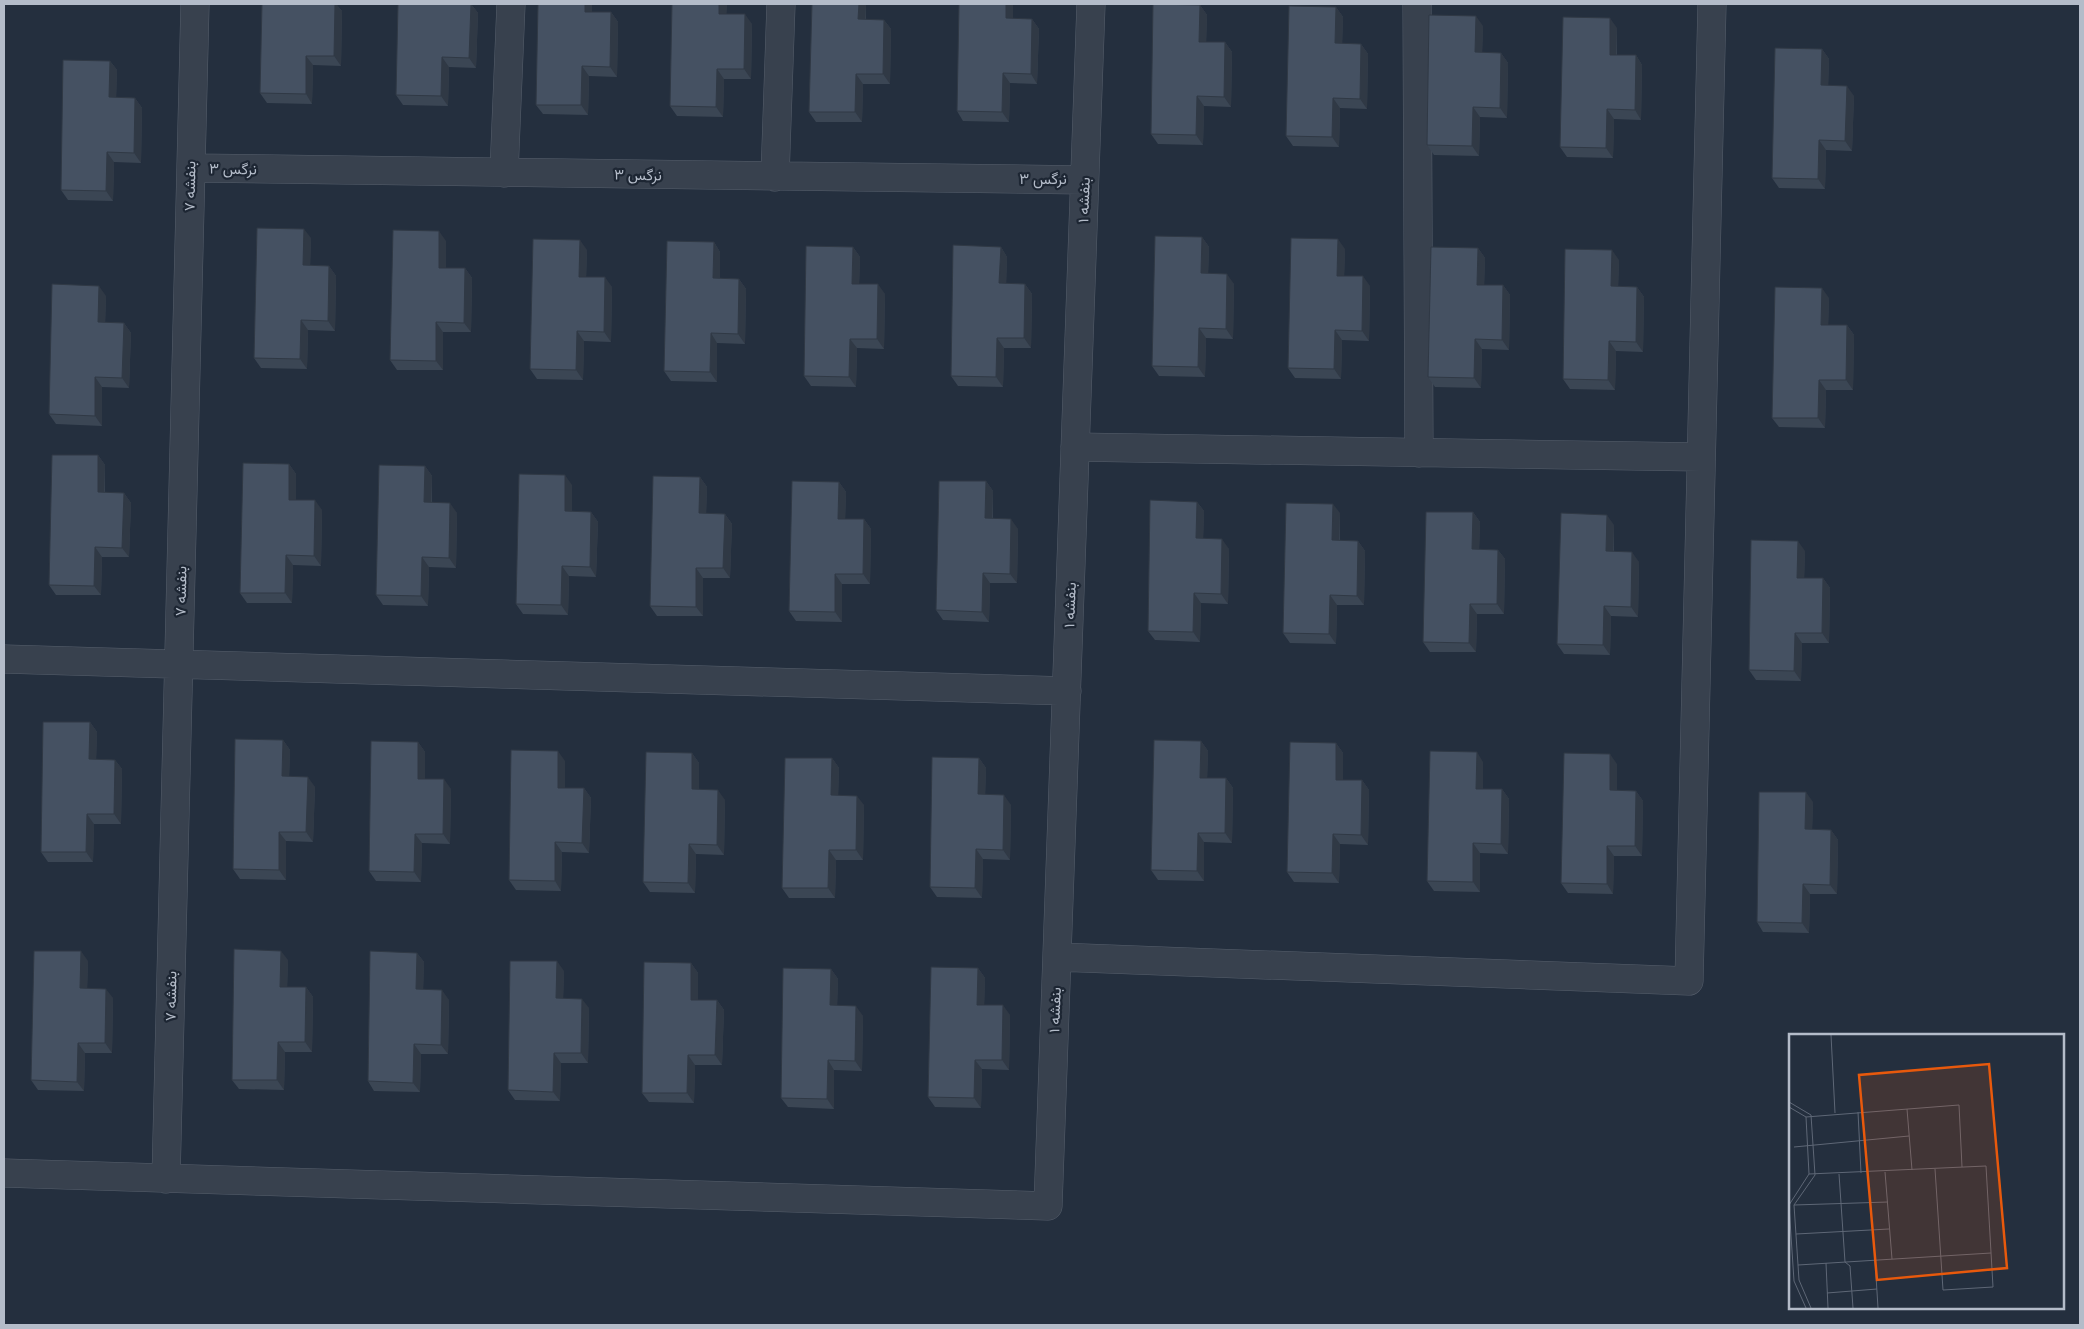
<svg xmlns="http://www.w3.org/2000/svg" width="2084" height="1329" font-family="'Nunito Sans',Vazirmatn,sans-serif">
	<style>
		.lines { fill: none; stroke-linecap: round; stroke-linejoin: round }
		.street-casing { stroke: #565f6c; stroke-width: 29 }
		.street { stroke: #38414e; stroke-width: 28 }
		.wall { fill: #3b4654 }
		.shaded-wall { fill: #303945 }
		.building { fill: #455162; stroke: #303945 }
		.labels { text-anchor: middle; stroke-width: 4.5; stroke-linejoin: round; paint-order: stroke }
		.street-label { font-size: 15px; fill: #b4bcc9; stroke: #1d2633 }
		.inset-road { fill: none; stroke: #5e6776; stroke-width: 1 }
		.view { fill: #e8590c; fill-opacity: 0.15; stroke: #e8590c; stroke-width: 2.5 }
		.inset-edge { fill: none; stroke: #b4bcc9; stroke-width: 2.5 }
	</style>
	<rect width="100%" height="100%" fill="#242f3e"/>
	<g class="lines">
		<defs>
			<path id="street" d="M1417,4L1419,453
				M191,168L1084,180
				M504,173L511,4
				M775,177L781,4
				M1075,447L1701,457
				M4,659L1067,691
				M1057,957L1689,981L1712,4
				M4,1173L1048,1206L1091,4
				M166,1179L195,4"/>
		</defs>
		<use href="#street" class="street-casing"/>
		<use href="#street" class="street"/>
	</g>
	<path class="wall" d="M262,4H336L342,11L341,66L313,65L312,104L267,103L260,93Z
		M471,4L478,13L476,68L449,67L448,106L403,105L396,95Z
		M672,4H727L726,14L752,24L751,79H724L723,117L677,116L670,106Z
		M812,4H866V20H884L891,29L890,84H863L862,122H816L809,112Z
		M1200,5L1207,15L1206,42H1225L1232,52L1231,107L1204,106L1203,145L1158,144L1151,134Z
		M1336,7L1343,17L1342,44H1361L1368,54L1367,109L1340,108L1339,147L1293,146L1286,136Z
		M592,12H611L618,22L617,77L589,76L588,115L543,114L536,105Z
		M1013,19H1032L1039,29L1037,84L1010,83L1009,122L963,121L957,111Z
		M1483,26L1482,52L1501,53L1508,63L1507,118L1480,117L1479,156L1434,155L1427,145Z
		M1617,28V55H1636L1642,65L1641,120L1614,119L1613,158L1567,157L1560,147Z
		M1822,49L1829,59L1828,86L1854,96L1852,151L1826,150L1825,189L1779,188L1772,178Z
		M110,61L117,70L116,97L135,98L142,108L141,163L114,162L113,201L68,200L61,190Z
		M1202,237L1209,247L1208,273L1234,284L1233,339L1206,338L1205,377L1159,376L1152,366Z
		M311,238L310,265L329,266L336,276L335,331L308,330L307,369L261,368L254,358Z
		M446,241V268H465L472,278L471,332H443V370H397L390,360Z
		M714,242L720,252V278L739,279L746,289L745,344L717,343V382L671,381L664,371Z
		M853,247L860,257L859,284L885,294L884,349L857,348L856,387L811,386L804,376Z
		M1001,247L1007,257L1006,283L1025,284L1032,294L1031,348H1004L1003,387L958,386L951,376Z
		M1478,248L1485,258L1484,285H1503L1510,295L1509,350L1482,349L1481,388L1435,387L1428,377Z
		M1345,249L1344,276L1370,286L1369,341L1342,340L1341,379L1295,378L1288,368Z
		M587,250L586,277L612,287L611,342L584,341L583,380L537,379L530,369Z
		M1619,260L1618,286L1637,287L1644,297L1643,352L1616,351L1615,390L1570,389L1563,379Z
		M106,296L105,322L124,323L131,333L129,388L102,387V426L56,424L49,414Z
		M1829,298L1828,325H1847L1854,335L1853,390H1826L1825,428L1779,427L1772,418Z
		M98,455L105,465V492L124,493L131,503L129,557H102L101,595H56L49,585Z
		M289,464L296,474V500L322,510L321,566L293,565L292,603H247L240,593Z
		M425,466L432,476V502L457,513L456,568L429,567L428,606L383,605L376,595Z
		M700,477L707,487L706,513L725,514L732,524L730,578H703V616H657L650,606Z
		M986,481L993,491V518L1018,529L1017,583H990L989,622L943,620L936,610Z
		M839,482L846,492L845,519H864L871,529L870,584H842V622L796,621L789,611Z
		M572,485V511L591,512L598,522L596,577L569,576L568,615L523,614L516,604Z
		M1197,502L1204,511L1203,538L1229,549L1228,604L1201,603L1200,642L1155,640L1148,631Z
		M1473,512L1480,522L1479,549L1498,550L1505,559L1504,614H1477L1476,652H1430L1423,642Z
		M1340,513V540L1358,541L1365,551L1364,605H1337L1336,644L1290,643L1283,633Z
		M1614,525V551L1639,562L1638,617L1611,616L1610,655L1564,654L1557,644Z
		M1805,551L1804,578H1823L1830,588L1829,643H1802L1801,681L1756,680L1749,670Z
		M90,722L97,732L96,759L115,760L122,769L121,824H94L93,862H48L41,852Z
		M283,740L290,750L289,776L315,787L313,842L286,841V880L240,879L233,869Z
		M1201,741L1208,751L1207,778H1226L1233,788L1232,843L1204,842V881L1158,880L1151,870Z
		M418,742L425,752V779L451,789L450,844L422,843L421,882L376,881L369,871Z
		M1336,743L1343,753V780H1362L1369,790L1368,845L1340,844L1339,883L1294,882L1287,872Z
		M692,753L699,763V790L725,800L724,855L696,854L695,893L650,892L643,882Z
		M832,758L839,768L838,795L864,805L863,860H836L835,898H789L782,888Z
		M979,758L986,768L985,795L1011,805L1010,860L983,859L982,898L937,897L930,887Z
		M565,761V788H584L591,798L589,853L562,852L561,891L516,890L509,880Z
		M1483,762V789H1502L1509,799L1508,854L1480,853V892L1434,891L1427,881Z
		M1617,764V790L1636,791L1643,801L1642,856H1614L1613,894L1568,893L1561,883Z
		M1813,802L1812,829L1831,830L1838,840L1837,894H1810L1809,933L1763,932L1757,922Z
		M417,953L424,962L423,989L449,1000L448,1054H421L420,1092L374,1091L368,1081Z
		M288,960L287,987H306L313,997L312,1052H285L284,1090L239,1089L232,1080Z
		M88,961L87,988L113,998L112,1053H85L84,1091L38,1090L31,1080Z
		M691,963L698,973V1000H717L724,1010L722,1065H695L694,1103L649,1102L642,1093Z
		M978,968L985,978L984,1005L1010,1015L1009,1070L982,1069L981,1108L935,1107L928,1097Z
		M831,969L838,979L837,1005L863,1016L862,1071L834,1070V1109L788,1107L781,1098Z
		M564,971L563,998L589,1008L588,1063H561L560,1101L515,1100L508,1090Z"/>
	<path class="shaded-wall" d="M335,4H336L342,11L341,66L334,56Z
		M471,4L478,13L476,68L469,58Z
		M585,4H592V22L585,12Z
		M719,4H727L726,24L719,14Z
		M859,4H866L865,29L858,19Z
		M1006,4H1013V28L1006,18Z
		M1200,5L1207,15L1206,51L1199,42Z
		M1336,7L1343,17L1342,53L1335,43Z
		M611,12L618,22L617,77L610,67Z
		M745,14L752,24L751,79L744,69Z
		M1476,16L1483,26L1482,62L1475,52Z
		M1610,18L1617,28L1616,65L1610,55Z
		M1032,19L1039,29L1037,84L1031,74Z
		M884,20L891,29L890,84L883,74Z
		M1225,42L1232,52L1231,107L1224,97Z
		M1361,44L1368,54L1367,109L1360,99Z
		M1822,49L1829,59L1828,95L1821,85Z
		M1501,53L1508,63L1507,118L1500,108Z
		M1636,55L1642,65L1641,120L1635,110Z
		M306,56L313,65L312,104L306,94Z
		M442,57L449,67L448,106L441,96Z
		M110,61L117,70L116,107L109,97Z
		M582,66L589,76L588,115L581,105Z
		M717,69L724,79L723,117L716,107Z
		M1003,73L1010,83L1009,122L1002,112Z
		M856,74L863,84L862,122L855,112Z
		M1847,86L1854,96L1852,151L1845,141Z
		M1197,96L1204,106L1203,145L1196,135Z
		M135,98L142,108L141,163L134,153Z
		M1333,98L1340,108L1339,147L1332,137Z
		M1473,107L1480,117L1479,156L1472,146Z
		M1607,109L1614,119L1613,158L1606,148Z
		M1819,140L1826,150L1825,189L1818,179Z
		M107,152L114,162L113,201L106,191Z
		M304,229L311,238L310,275L303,265Z
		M439,231L446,241V277L439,268Z
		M1202,237L1209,247L1208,283L1201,273Z
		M1338,239L1345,249L1344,286L1337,276Z
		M580,240L587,250L586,286L579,277Z
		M714,242L720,252V288L713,278Z
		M853,247L860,257L859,294L852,284Z
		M1001,247L1007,257L1006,293L999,283Z
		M1478,248L1485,258L1484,294L1477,285Z
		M1612,250L1619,260L1618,296L1611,286Z
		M329,266L336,276L335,331L328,321Z
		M465,268L472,278L471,332L464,323Z
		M1227,274L1234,284L1233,339L1226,329Z
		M1363,276L1370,286L1369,341L1362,331Z
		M605,277L612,287L611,342L604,332Z
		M739,279L746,289L745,344L738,334Z
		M878,284L885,294L884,349L877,339Z
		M1025,284L1032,294L1031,348L1024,338Z
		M1503,285L1510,295L1509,350L1502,340Z
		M99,286L106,296L105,332L98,322Z
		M1637,287L1644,297L1643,352L1636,342Z
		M1822,288L1829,298L1828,335L1821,325Z
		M301,320L308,330L307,369L300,359Z
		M436,322L443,332V370L436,361Z
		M124,323L131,333L129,388L122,378Z
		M1847,325L1854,335L1853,390L1846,380Z
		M1199,328L1206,338L1205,377L1198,367Z
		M1335,330L1342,340L1341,379L1334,369Z
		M577,331L584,341L583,380L576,370Z
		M711,333L717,343V382L710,372Z
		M997,338L1004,348L1003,387L996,377Z
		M850,339L857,348L856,387L849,377Z
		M1475,339L1482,349L1481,388L1474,378Z
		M1609,341L1616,351L1615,390L1608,380Z
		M95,377L102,387V426L95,416Z
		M1819,380L1826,390L1825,428L1818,418Z
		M98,455L105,465L104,502L98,492Z
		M289,464L296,474V510L289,500Z
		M425,466L432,476L431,512L424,502Z
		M565,475L572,485V521L565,511Z
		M700,477L707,487L706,523L699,513Z
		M986,481L993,491L992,528L985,518Z
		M839,482L846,492L845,528L838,519Z
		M124,493L131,503L129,557L122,548Z
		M315,500L322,510L321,566L314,556Z
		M1197,502L1204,511L1203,548L1196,538Z
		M450,503L457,513L456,568L449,558Z
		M1333,504L1340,513L1339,550L1332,540Z
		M591,512L598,522L596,577L590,567Z
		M1473,512L1480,522L1479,559L1472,549Z
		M725,514L732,524L730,578L723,568Z
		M1607,515L1614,525L1613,561L1606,551Z
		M864,519L871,529L870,584L863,574Z
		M1011,519L1018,529L1017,583L1010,574Z
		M1222,539L1229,549L1228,604L1221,594Z
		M1358,541L1365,551L1364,605L1357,596Z
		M1798,541L1805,551L1804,588L1797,578Z
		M95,547L102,557L101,595L94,586Z
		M1498,550L1505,559L1504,614L1497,604Z
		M1632,552L1639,562L1638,617L1631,607Z
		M286,555L293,565L292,603L285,593Z
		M422,557L429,567L428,606L421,596Z
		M562,566L569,576L568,615L561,605Z
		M696,568L703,578V616L696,607Z
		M983,573L990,583L989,622L982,612Z
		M835,574L842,584V622L835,612Z
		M1823,578L1830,588L1829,643L1822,633Z
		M1194,593L1201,603L1200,642L1193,632Z
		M1330,595L1337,605L1336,644L1329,634Z
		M1470,604L1477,614L1476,652L1469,643Z
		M1604,606L1611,616L1610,655L1603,645Z
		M1795,633L1802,643L1801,681L1794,671Z
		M90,722L97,732L96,769L89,759Z
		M283,740L290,750L289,786L282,776Z
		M1201,741L1208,751L1207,788L1200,778Z
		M418,742L425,752V789L418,779Z
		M1336,743L1343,753V790L1336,780Z
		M558,751L565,761V798L558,788Z
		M1477,752L1483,762V798L1476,789Z
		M692,753L699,763V799L692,789Z
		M1610,754L1617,764V800L1610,790Z
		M832,758L839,768L838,805L831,795Z
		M979,758L986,768L985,804L978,794Z
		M115,760L122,769L121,824L114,814Z
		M308,777L315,787L313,842L306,832Z
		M1226,778L1233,788L1232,843L1225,833Z
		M444,779L451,789L450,844L443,834Z
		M1362,780L1369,790L1368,845L1361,835Z
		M584,788L591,798L589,853L582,843Z
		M1502,789L1509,799L1508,854L1501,844Z
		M718,790L725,800L724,855L717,845Z
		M1636,791L1643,801L1642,856L1635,846Z
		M1806,792L1813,802L1812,839L1805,829Z
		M1004,795L1011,805L1010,860L1003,850Z
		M857,796L864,805L863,860L856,850Z
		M87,814L94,824L93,862L86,852Z
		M1831,830L1838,840L1837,894L1830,885Z
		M279,832L286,841V880L279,870Z
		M1198,833L1204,842V881L1197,871Z
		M415,834L422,843L421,882L414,872Z
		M1333,834L1340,844L1339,883L1332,873Z
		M555,842L562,852L561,891L555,881Z
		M1473,843L1480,853V892L1473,882Z
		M689,844L696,854L695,893L688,883Z
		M1607,846L1614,856L1613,894L1607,884Z
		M976,849L983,859L982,898L975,888Z
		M829,850L836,860L835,898L828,888Z
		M1803,884L1810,894L1809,933L1802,923Z
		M81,951L88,961L87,998L80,988Z
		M281,951L288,960L287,996L280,987Z
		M417,953L424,962L423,999L416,989Z
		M557,961L564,971L563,1008L556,998Z
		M691,963L698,973V1010L691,1000Z
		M978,968L985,978L984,1015L977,1005Z
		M831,969L838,979L837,1015L830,1005Z
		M306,987L313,997L312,1052L305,1042Z
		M106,989L113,998L112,1053L105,1043Z
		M442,990L449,1000L448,1054L441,1045Z
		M582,999L589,1008L588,1063L581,1053Z
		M717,1000L724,1010L722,1065L715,1055Z
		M1003,1005L1010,1015L1009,1070L1002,1060Z
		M856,1006L863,1016L862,1071L855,1061Z
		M278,1042L285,1052L284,1090L277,1080Z
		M78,1043L85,1053L84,1091L77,1082Z
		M414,1044L421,1054L420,1092L413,1083Z
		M554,1053L561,1063L560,1101L553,1092Z
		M688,1055L695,1065L694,1103L687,1093Z
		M828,1060L834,1070V1109L827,1099Z
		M975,1060L982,1069L981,1108L974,1098Z"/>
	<path class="building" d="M262,4H335L334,56H306V94L260,93Z
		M398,4H471L469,58L442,57L441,96L396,95Z
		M538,4H585V12H611L610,67L582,66L581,105H536Z
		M672,4H719V14H745L744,69H717L716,107L670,106Z
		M812,4H859L858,19L884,20L883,74H856L855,112H809Z
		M959,4H1006V18L1032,19L1031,74L1003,73L1002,112L957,111Z
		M1153,4L1200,5L1199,42H1225L1224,97L1197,96L1196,135L1151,134Z
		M1289,6L1336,7L1335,43L1361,44L1360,99L1333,98L1332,137L1286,136Z
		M1429,15L1476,16L1475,52L1501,53L1500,108L1473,107L1472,146L1427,145Z
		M1563,17L1610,18V55H1636L1635,110L1607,109L1606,148L1560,147Z
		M1775,48L1822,49L1821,85L1847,86L1845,141L1819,140L1818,179L1772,178Z
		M63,60L110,61L109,97L135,98L134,153L107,152L106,191L61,190Z
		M257,228L304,229L303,265L329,266L328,321L301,320L300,359L254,358Z
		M393,230L439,231V268H465L464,323L436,322V361L390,360Z
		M1155,236L1202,237L1201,273L1227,274L1226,329L1199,328L1198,367L1152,366Z
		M1291,238L1338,239L1337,276H1363L1362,331L1335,330L1334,369L1288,368Z
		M533,239L580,240L579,277H605L604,332L577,331L576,370L530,369Z
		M667,241L714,242L713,278L739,279L738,334L711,333L710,372L664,371Z
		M953,245L1001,247L999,283L1025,284L1024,338H997L996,377L951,376Z
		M806,246L853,247L852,284H878L877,339H850L849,377L804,376Z
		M1431,247L1478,248L1477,285H1503L1502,340L1475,339L1474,378L1428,377Z
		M1565,249L1612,250L1611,286L1637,287L1636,342L1609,341L1608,380L1563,379Z
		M52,284L99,286L98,322L124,323L122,378L95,377V416L49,414Z
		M1775,287L1822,288L1821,325H1847L1846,380H1819L1818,418H1772Z
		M52,455H98V492L124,493L122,548L95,547L94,586L49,585Z
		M243,463L289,464V500H315L314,556L286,555L285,593H240Z
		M379,465L425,466L424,502L450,503L449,558L422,557L421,596L376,595Z
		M519,474L565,475V511L591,512L590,567L562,566L561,605L516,604Z
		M653,476L700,477L699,513L725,514L723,568H696V607L650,606Z
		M792,481L839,482L838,519H864L863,574H835V612L789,611Z
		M939,481H986L985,518L1011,519L1010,574L983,573L982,612L936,610Z
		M1150,500L1197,502L1196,538L1222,539L1221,594L1194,593L1193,632L1148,631Z
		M1286,503L1333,504L1332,540L1358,541L1357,596L1330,595L1329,634L1283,633Z
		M1426,512H1473L1472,549L1498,550L1497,604H1470L1469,643L1423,642Z
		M1561,513L1607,515L1606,551L1632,552L1631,607L1604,606L1603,645L1557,644Z
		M1751,540L1798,541L1797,578H1823L1822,633H1795L1794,671L1749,670Z
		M43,722H90L89,759L115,760L114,814H87L86,852H41Z
		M235,739L283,740L282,776L308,777L306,832H279V870L233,869Z
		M1154,740L1201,741L1200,778H1226L1225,833H1198L1197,871L1151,870Z
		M371,741L418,742V779H444L443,834H415L414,872L369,871Z
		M1290,742L1336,743V780H1362L1361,835L1333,834L1332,873L1287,872Z
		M511,750L558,751V788H584L582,843L555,842V881L509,880Z
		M1430,751L1477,752L1476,789H1502L1501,844L1473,843V882L1427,881Z
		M646,752L692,753V789L718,790L717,845L689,844L688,883L643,882Z
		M1564,753L1610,754V790L1636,791L1635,846H1607V884L1561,883Z
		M932,757L979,758L978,794L1004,795L1003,850L976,849L975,888L930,887Z
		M785,758H832L831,795L857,796L856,850H829L828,888H782Z
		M1759,792H1806L1805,829L1831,830L1830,885L1803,884L1802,923L1757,922Z
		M234,949L281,951L280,987H306L305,1042H278L277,1080H232Z
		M34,951H81L80,988L106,989L105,1043H78L77,1082L31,1080Z
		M370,951L417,953L416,989L442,990L441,1045L414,1044L413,1083L368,1081Z
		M510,961H557L556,998L582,999L581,1053H554L553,1092L508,1090Z
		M644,962L691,963V1000H717L715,1055H688L687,1093H642Z
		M931,967L978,968L977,1005H1003L1002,1060H975L974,1098L928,1097Z
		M783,968L831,969L830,1005L856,1006L855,1061L828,1060L827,1099L781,1098Z"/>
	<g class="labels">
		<g class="street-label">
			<text transform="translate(233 169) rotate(1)" y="5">نرگس ۳</text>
			<text transform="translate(638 175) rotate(1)" y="5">نرگس ۳</text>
			<text x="1043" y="184">نرگس ۳</text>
			<text transform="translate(190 186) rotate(-89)" y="5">بنفشه ۷</text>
			<text transform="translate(1084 200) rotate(-88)" y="5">بنفشه ۱</text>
			<text transform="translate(181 591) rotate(-89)" y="5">بنفشه ۷</text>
			<text transform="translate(1070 605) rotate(-88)" y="5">بنفشه ۱</text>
			<text transform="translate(171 996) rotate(-89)" y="5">بنفشه ۷</text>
			<text transform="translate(1055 1010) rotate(-88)" y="5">بنفشه ۱</text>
		</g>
	</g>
	<g transform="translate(1789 1034)">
		<rect width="275" height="275" fill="#242f3e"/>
		<path class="inset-road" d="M42,1L46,79M0,68L22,81L26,141L5,171M0,73L17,83L20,140L0,171L5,247L17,274M118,75L123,136M69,78L72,139M17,83L170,71L173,133M5,113L120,102M96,138L103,225M20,140L197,132L204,253L154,256L146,135M50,140L56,228L61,232L64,274M5,171L10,246L22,274M5,171L99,168M7,200L100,195M86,226L89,274M37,229L39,274M9,231L202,219M38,259L88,255"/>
		<path class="view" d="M200,30L218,234L88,246L70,41Z"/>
		<rect width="275" height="275" class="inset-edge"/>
	</g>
	<rect width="2084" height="1329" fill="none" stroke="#b4bcc9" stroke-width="10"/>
</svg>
